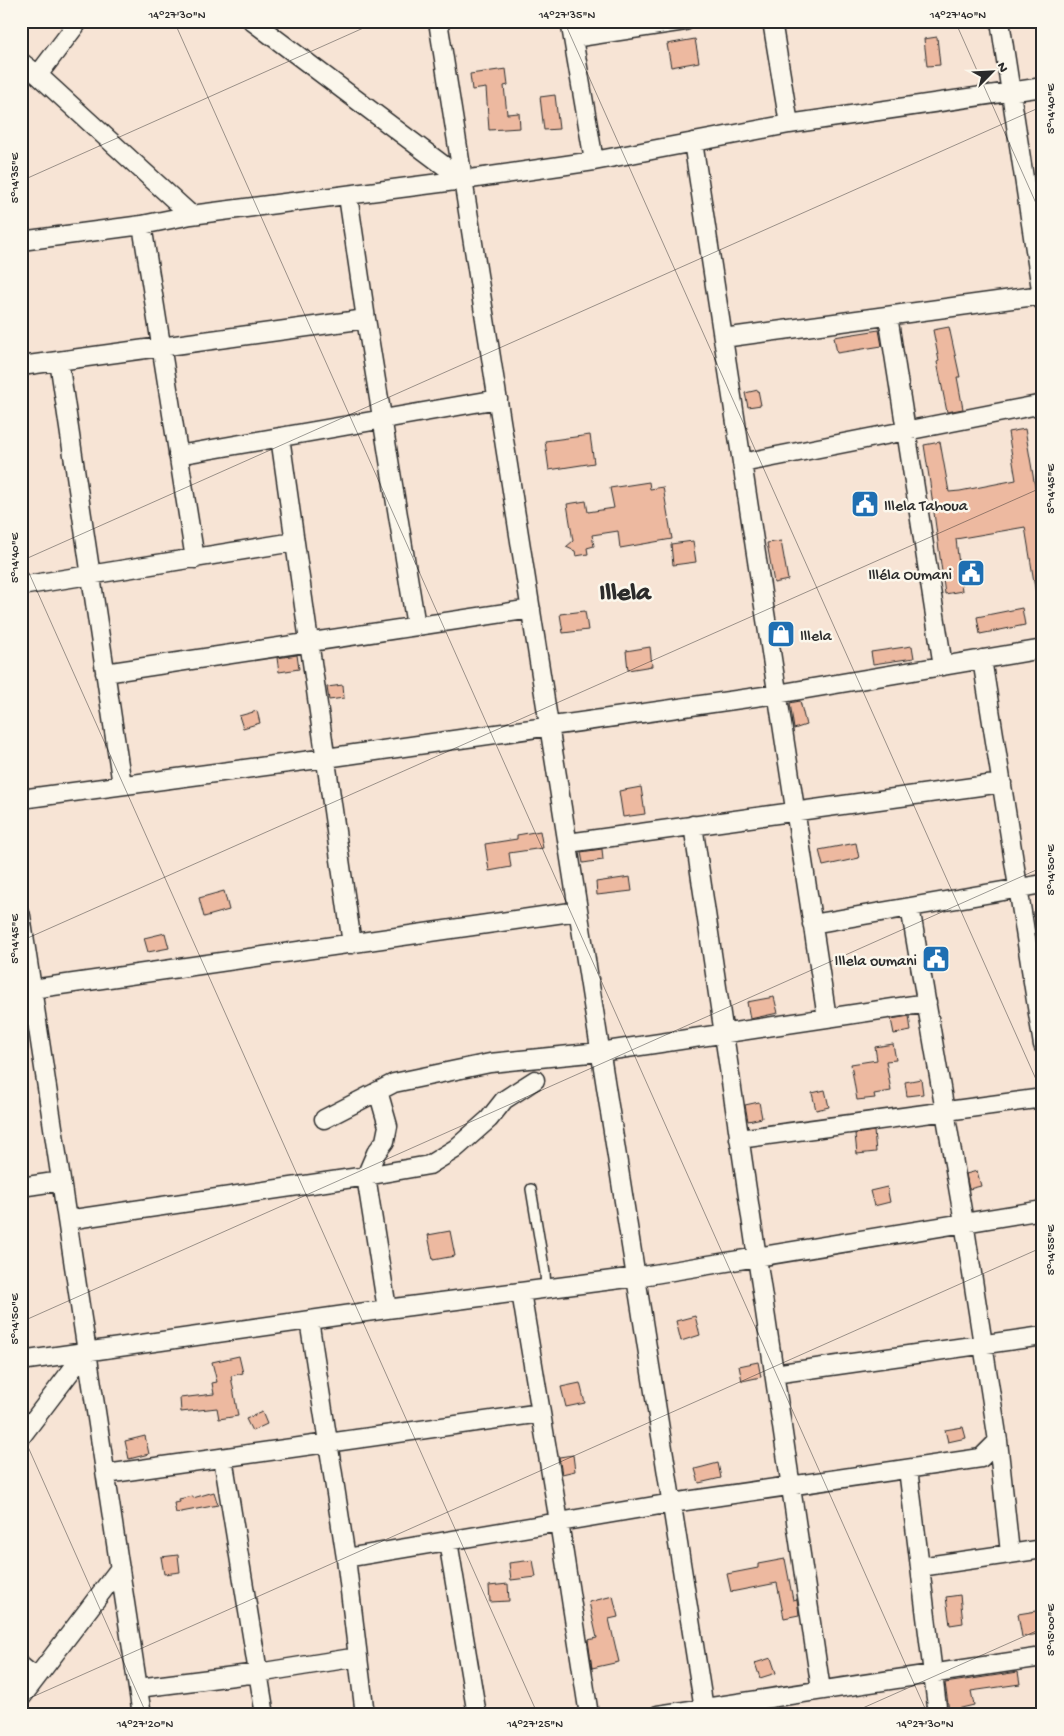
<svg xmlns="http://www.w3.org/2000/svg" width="1064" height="1736" font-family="'Gochi Hand',sans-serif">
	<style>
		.building { fill: #edb9a0; stroke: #2b2b2b }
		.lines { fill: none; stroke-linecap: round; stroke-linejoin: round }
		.lane-casing { stroke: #2b2b2b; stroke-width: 12 }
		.street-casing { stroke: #2b2b2b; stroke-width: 21 }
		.lane { stroke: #fbf7ec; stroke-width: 9 }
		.street { stroke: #fbf7ec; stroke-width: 18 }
		.ticks { fill: none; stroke: #2b2b2b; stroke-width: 1; stroke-opacity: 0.45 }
		.labels { text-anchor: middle; stroke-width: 5; stroke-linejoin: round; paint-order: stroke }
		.poi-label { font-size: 16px; fill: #2b2b2b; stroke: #fbf7ec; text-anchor: start }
		.town-label { font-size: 26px; font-weight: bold; fill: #2b2b2b; stroke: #fbf7ec }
		.neatline { fill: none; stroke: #2b2b2b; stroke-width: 2 }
		.ticks-label { font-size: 12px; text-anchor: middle; fill: #2b2b2b }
	</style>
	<rect width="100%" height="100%" fill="#f7e4d5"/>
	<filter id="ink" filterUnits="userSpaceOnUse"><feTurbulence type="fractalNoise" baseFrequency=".02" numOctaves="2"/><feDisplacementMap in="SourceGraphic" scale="10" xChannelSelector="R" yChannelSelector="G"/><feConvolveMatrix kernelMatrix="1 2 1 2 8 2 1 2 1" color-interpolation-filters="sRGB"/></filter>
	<g filter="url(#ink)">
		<path class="building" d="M937,37L940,65L927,66L924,39Z
			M695,39L699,62L671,67L667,44Z
			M506,69L508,85L504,86L507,114L519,113L520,128L489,130L486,88L472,90L470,74Z
			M555,95L559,129L544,130L540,97Z
			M949,327L960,377H957L963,409L947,412L937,362L939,361L933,330Z
			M879,330L882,346L837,353L834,337Z
			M758,390L761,405L748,407L745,393Z
			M1025,429L1043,533V594H1036L1025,527L956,539L962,591L945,594L930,483L924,445L940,442L949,492L960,491L1016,480L1008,432Z
			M590,435L594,463L549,470L545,441Z
			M649,482L650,489L663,487L672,539L620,548L618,531L592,535L594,546L587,548L588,554L576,556L575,551L566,547L573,541L567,504L586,501L588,512L614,508L610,488Z
			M693,541L696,562L673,565L671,544Z
			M781,541L788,580L774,583L767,543Z
			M1022,608L1025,625L980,634L977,617Z
			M585,611L588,630L563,633L560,614Z
			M912,646L914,658L873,664L871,652Z
			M650,647L652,666L628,670L626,651Z
			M297,655L299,669L279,672L277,658Z
			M343,685L344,698L329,700L327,687Z
			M800,701L806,725L794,729L790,703Z
			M257,711L260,723L243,728L239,716Z
			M641,787L645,814L623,817L619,791Z
			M540,831L543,848L509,853L511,867L489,871L485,844L517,839V835Z
			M856,843L859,858L823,866L819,850Z
			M602,849L603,860L583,863L581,852Z
			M630,877L632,891L597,895L596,882Z
			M224,891L229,910L204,917L199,898Z
			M165,933L169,948L148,952L144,938Z
			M774,997L778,1013L750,1019L747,1002Z
			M909,1016L911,1031L894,1034L891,1019Z
			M893,1044L896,1060L886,1061L891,1091L874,1094L875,1098L857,1100L851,1064L877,1060L875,1047Z
			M921,1079L923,1094L907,1096L905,1082Z
			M825,1090L829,1107L816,1110L812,1093Z
			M759,1102L762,1118L748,1121L745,1105Z
			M874,1131L876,1152L857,1154L855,1134Z
			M977,1171L981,1186L969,1189L966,1174Z
			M887,1187L890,1202L874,1206L870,1191Z
			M450,1231L455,1256L433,1260L428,1235Z
			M695,1316L700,1335L681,1341L676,1321Z
			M239,1356L243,1373L231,1376L238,1416L219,1419L217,1408L181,1412L180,1398L214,1394L212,1383L217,1382L212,1362Z
			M758,1362L761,1377L742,1381L739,1366Z
			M580,1383L585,1403L566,1407L561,1387Z
			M262,1412L267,1424L252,1431L246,1419Z
			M963,1427L966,1438L948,1442L945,1430Z
			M145,1436L149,1454L129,1459L125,1441Z
			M573,1455L575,1471L562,1474L559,1457Z
			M718,1463L721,1478L699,1483L695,1469Z
			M214,1492L218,1505L176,1513L174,1503L180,1502L179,1499L193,1496V1498Z
			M178,1555L180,1572L164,1574L161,1557Z
			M785,1559L793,1600L797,1599L799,1615L784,1618L777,1583L731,1592L727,1574L758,1568V1564Z
			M533,1560L536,1577L511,1580L509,1563Z
			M508,1584L509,1601L490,1602L489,1586Z
			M960,1595L963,1623L950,1625L946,1597Z
			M613,1596L618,1617L609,1619L619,1662L592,1668L588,1640L597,1638L589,1602Z
			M1043,1610V1633L1022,1637L1018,1614Z
			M771,1658L776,1673L760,1678L755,1663Z
			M1018,1672L1020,1684L971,1691L974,1705L949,1711L945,1683Z"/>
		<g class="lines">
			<defs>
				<path id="lane" d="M531,1189L545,1273L546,1288"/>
				<path id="street" d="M252,21L463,180L594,161L789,124L1043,87
					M438,21L705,1715
					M570,21L594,161
					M772,21L789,124
					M1000,21L1043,302
					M573,38L685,21
					M21,62L38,75L191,215
					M38,75L79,21
					M693,142L827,1018
					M348,196L366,319L416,626
					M142,225L195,559
					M21,241L142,225L191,215L463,180
					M888,316L943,666
					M723,338L1042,295
					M59,361L122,785
					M21,366L366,319
					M280,437L352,944
					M178,455L498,399
					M742,463L1043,404
					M21,586L294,542
					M982,659L1043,1045
					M105,673L531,609
					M21,799L326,758L777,694L1043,649
					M693,825L821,1690
					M568,843L1002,783
					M21,916L142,1715
					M812,924L1043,884
					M32,989L578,911
					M21,1018L36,1015
					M378,1091L388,1126L385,1141L376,1153L366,1176L387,1309
					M324,1119L394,1083L490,1063L600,1052L927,1003
					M739,1139L1043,1098
					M21,1187L61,1181
					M67,1220L366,1176L429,1165L455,1149L489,1119L504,1100L535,1080
					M521,1292L559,1522L589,1715
					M309,1320L346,1558L365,1715
					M21,1361L387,1309L636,1277L1043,1210
					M774,1374L1043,1336
					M21,1437L87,1350
					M998,1441L1010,1553
					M223,1458L265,1715
					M908,1469L938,1715
					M106,1474L541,1413
					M448,1541L477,1715
					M346,1558L672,1503L981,1458L998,1441L964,1222L910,907
					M920,1567L1043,1549
					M21,1666L36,1678
					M138,1688L258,1673L358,1657
					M21,1698L120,1568
					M658,1715L1043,1657"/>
			</defs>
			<use href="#lane" class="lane-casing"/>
			<use href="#street" class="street-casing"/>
			<use href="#lane" class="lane"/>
			<use href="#street" class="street"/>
		</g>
	</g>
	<path class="ticks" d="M174,21L928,1715M564,21L1043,1095M955,21L1043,219M21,181L379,21M21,555L538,1715M21,561L1043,106M21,941L1043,487M21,1322L1043,867M21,1431L147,1715M21,1702L1043,1247M847,1715L1043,1628"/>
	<defs>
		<symbol id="civic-square" viewBox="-11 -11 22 22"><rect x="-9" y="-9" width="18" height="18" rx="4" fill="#1f6fb2" stroke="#fbf7ec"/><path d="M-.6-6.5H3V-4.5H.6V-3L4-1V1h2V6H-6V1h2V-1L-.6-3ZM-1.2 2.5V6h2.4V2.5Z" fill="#fff"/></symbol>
		<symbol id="shop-square" viewBox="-11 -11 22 22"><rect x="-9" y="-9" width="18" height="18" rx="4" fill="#1f6fb2" stroke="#fbf7ec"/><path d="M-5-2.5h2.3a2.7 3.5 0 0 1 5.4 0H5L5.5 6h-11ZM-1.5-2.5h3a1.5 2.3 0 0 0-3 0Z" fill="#fff"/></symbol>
	</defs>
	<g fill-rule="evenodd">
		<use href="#civic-square" x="849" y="488" width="32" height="32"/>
		<use href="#civic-square" x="955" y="557" width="32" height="32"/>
		<use href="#shop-square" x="765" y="618" width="32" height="32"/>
		<use href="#civic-square" x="920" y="943" width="32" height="32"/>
	</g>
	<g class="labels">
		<g class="poi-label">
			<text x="884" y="510">Illela Tahoua</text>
			<text x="952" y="579" text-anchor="end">Illéla Oumani</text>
			<text x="800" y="640">Illela</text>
			<text x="917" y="965" text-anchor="end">Illela oumani</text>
		</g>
		<g class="town-label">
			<text x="625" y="599">Illela</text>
		</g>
	</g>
	<rect width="1064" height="1736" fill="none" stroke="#fbf7ec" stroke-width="55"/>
	<g transform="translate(992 72) rotate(66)" stroke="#fbf7ec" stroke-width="4" paint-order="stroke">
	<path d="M0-4L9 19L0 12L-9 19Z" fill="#2b2b2b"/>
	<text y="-8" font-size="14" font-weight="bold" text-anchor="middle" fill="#2b2b2b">N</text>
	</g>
	<rect x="28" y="28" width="1008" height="1680" class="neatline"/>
	<g class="ticks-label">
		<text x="177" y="18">14°27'30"N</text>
		<text x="567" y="18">14°27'35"N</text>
		<text x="958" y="18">14°27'40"N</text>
		<text transform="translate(1050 109) rotate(-90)" y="4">5°14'40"E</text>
		<text transform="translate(14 178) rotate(-90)" y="4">5°14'35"E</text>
		<text transform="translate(1050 489) rotate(-90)" y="4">5°14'45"E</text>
		<text transform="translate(14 558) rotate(-90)" y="4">5°14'40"E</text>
		<text transform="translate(1050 870) rotate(-90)" y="4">5°14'50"E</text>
		<text transform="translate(14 939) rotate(-90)" y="4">5°14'45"E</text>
		<text transform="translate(1050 1250) rotate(-90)" y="4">5°14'55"E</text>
		<text transform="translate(14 1319) rotate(-90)" y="4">5°14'50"E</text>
		<text transform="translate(1050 1630) rotate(-90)" y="4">5°15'00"E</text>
		<text x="145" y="1727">14°27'20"N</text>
		<text x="535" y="1727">14°27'25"N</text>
		<text x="925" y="1727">14°27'30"N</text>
	</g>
</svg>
